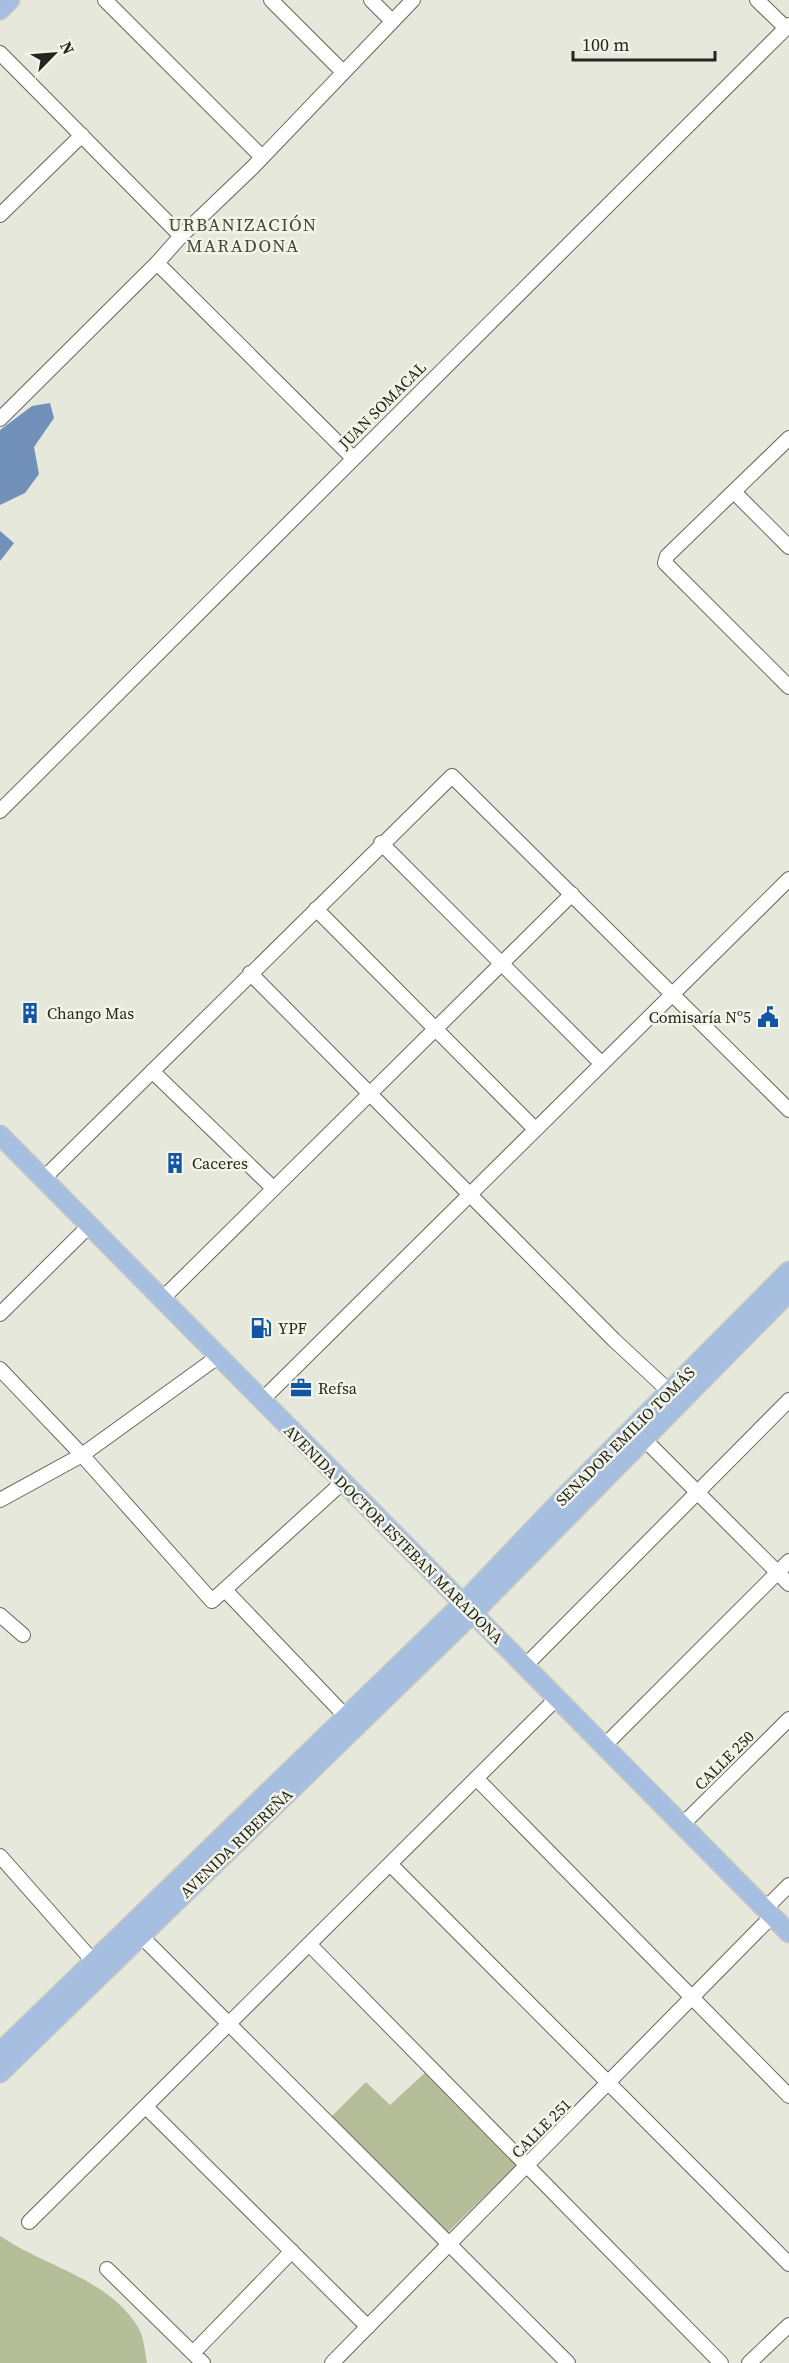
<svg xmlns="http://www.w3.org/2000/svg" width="789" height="2363" font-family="'Source Serif 4',serif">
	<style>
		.green { fill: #b5bd99 }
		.water { fill: #7190ba }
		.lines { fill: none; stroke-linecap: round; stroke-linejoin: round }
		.minor-casing { stroke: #65685c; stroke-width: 16 }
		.major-casing { stroke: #c6c7c5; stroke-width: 21 }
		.minor { stroke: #fff; stroke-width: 14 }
		.major { stroke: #a6bfe0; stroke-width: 18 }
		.labels { text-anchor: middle; stroke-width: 5; stroke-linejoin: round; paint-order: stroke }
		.street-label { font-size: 16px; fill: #252621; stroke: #f2f5e7 }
		.poi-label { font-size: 16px; fill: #252621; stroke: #f2f5e7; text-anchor: start }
		.neighbourhood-label { font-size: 18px; letter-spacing: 1.5px; fill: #44463b; stroke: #f2f5e7 }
	</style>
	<rect width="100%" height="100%" fill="#e5e8da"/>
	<path class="green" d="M428,2070L518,2163L446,2234L330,2118L366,2082L390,2105Z
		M0,2236C44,2266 109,2279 138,2327C144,2337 145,2352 147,2363H0Z"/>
	<path class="water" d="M50,403L54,418L34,447L39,474L25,493L0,505V430L32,406Z
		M0,531L14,543L0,561Z"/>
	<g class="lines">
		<defs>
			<path id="minor" d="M105,0L261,156
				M271,0L342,71
				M371,0L392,21
				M757,0L786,28
				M0,53L181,236
				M0,215L82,135
				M157,263L352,457
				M0,419L157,263L181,236L253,167L413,0
				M789,438L667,556L665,563L789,687
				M734,492L789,547
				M0,811L789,25
				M381,843L601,1063
				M316,909L535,1129
				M250,973L614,1340L670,1392
				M152,1071L273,1188
				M43,1179L452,776L789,1110
				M162,1299L572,894
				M0,1314L89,1226
				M0,1369L82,1455L212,1601L343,1482
				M262,1400L789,879
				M638,1433L789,1584
				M0,1500L82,1455L219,1356
				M225,1590L352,1723
				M0,1615L23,1635
				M525,1666L789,1400
				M604,1746L789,1561
				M476,1778L789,2096
				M682,1825L789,1719
				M0,1856L100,1969
				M390,1864L789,2264
				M765,1909L789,1885
				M134,1929L568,2363
				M310,1945L721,2363
				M146,2107L368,2327
				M29,2222L557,1698
				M107,2269L203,2363
				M193,2353L292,2251
				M332,2363L772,1916
				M749,2363L789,2325"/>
			<path id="major" d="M0,10L10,0
				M0,1135L789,1933
				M0,2052L463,1603L566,1495L789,1271
				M0,2073L473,1613L789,1292"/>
		</defs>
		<use href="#minor" class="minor-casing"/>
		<use href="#major" class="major-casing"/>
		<use href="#minor" class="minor"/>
		<use href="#major" class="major"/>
	</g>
	<defs>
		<symbol id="building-bare" viewBox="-9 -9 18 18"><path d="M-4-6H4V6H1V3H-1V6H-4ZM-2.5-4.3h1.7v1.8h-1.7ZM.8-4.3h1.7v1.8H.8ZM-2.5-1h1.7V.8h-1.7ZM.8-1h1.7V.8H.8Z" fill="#1255a5" stroke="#f2f5e7" stroke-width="2.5" paint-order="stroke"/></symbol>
		<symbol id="civic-bare" viewBox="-9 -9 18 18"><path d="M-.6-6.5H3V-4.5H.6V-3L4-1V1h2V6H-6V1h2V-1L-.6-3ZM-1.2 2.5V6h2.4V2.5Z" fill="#1255a5" stroke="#f2f5e7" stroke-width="2.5" paint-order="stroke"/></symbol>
		<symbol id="fuel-bare" viewBox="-9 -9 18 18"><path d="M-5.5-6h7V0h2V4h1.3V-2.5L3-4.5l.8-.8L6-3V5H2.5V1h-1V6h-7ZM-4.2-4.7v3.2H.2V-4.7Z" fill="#1255a5" stroke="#f2f5e7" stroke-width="2.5" paint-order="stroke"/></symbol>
		<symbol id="office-bare" viewBox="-9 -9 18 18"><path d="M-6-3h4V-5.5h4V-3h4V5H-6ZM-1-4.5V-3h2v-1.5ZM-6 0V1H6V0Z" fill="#1255a5" stroke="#f2f5e7" stroke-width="2.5" paint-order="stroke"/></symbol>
	</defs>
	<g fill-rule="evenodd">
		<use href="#building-bare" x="15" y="998" width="30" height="30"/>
		<use href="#civic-bare" x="753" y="1002" width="30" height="30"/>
		<use href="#building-bare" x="160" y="1148" width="30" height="30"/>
		<use href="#fuel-bare" x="246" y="1313" width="30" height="30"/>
		<use href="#office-bare" x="286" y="1373" width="30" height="30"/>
	</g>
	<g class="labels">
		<g class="street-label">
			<text transform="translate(382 405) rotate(-45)" y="6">JUAN SOMACAL</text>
			<text transform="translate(625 1436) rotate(-45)" y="6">SENADOR EMILIO TOMÁS</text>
			<text transform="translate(394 1534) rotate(45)" y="6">AVENIDA DOCTOR ESTEBAN MARADONA</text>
			<text transform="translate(724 1760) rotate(-45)" y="6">CALLE 250</text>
			<text transform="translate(236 1843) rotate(-44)" y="6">AVENIDA RIBEREÑA</text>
			<text transform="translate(541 2128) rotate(-45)" y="6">CALLE 251</text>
		</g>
		<g class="poi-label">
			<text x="47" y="1019">Chango Mas</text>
			<text x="751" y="1023" text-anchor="end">Comisaría Nº5</text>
			<text x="192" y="1169">Caceres</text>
			<text x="278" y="1334">YPF</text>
			<text x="318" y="1394">Refsa</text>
		</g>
		<g class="neighbourhood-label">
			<text x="243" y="231">URBANIZACIÓN<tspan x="243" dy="21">MARADONA</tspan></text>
		</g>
	</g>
	<g transform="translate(54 54) rotate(65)" stroke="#f2f5e7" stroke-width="4.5" paint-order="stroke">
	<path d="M0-4.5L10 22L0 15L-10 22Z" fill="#252621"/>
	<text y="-9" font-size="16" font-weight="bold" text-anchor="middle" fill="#252621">N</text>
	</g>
	<path d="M573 51v9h142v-9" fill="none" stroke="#252621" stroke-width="3"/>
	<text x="582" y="51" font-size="18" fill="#252621" stroke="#f2f5e7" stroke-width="4.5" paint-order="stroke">100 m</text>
</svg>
